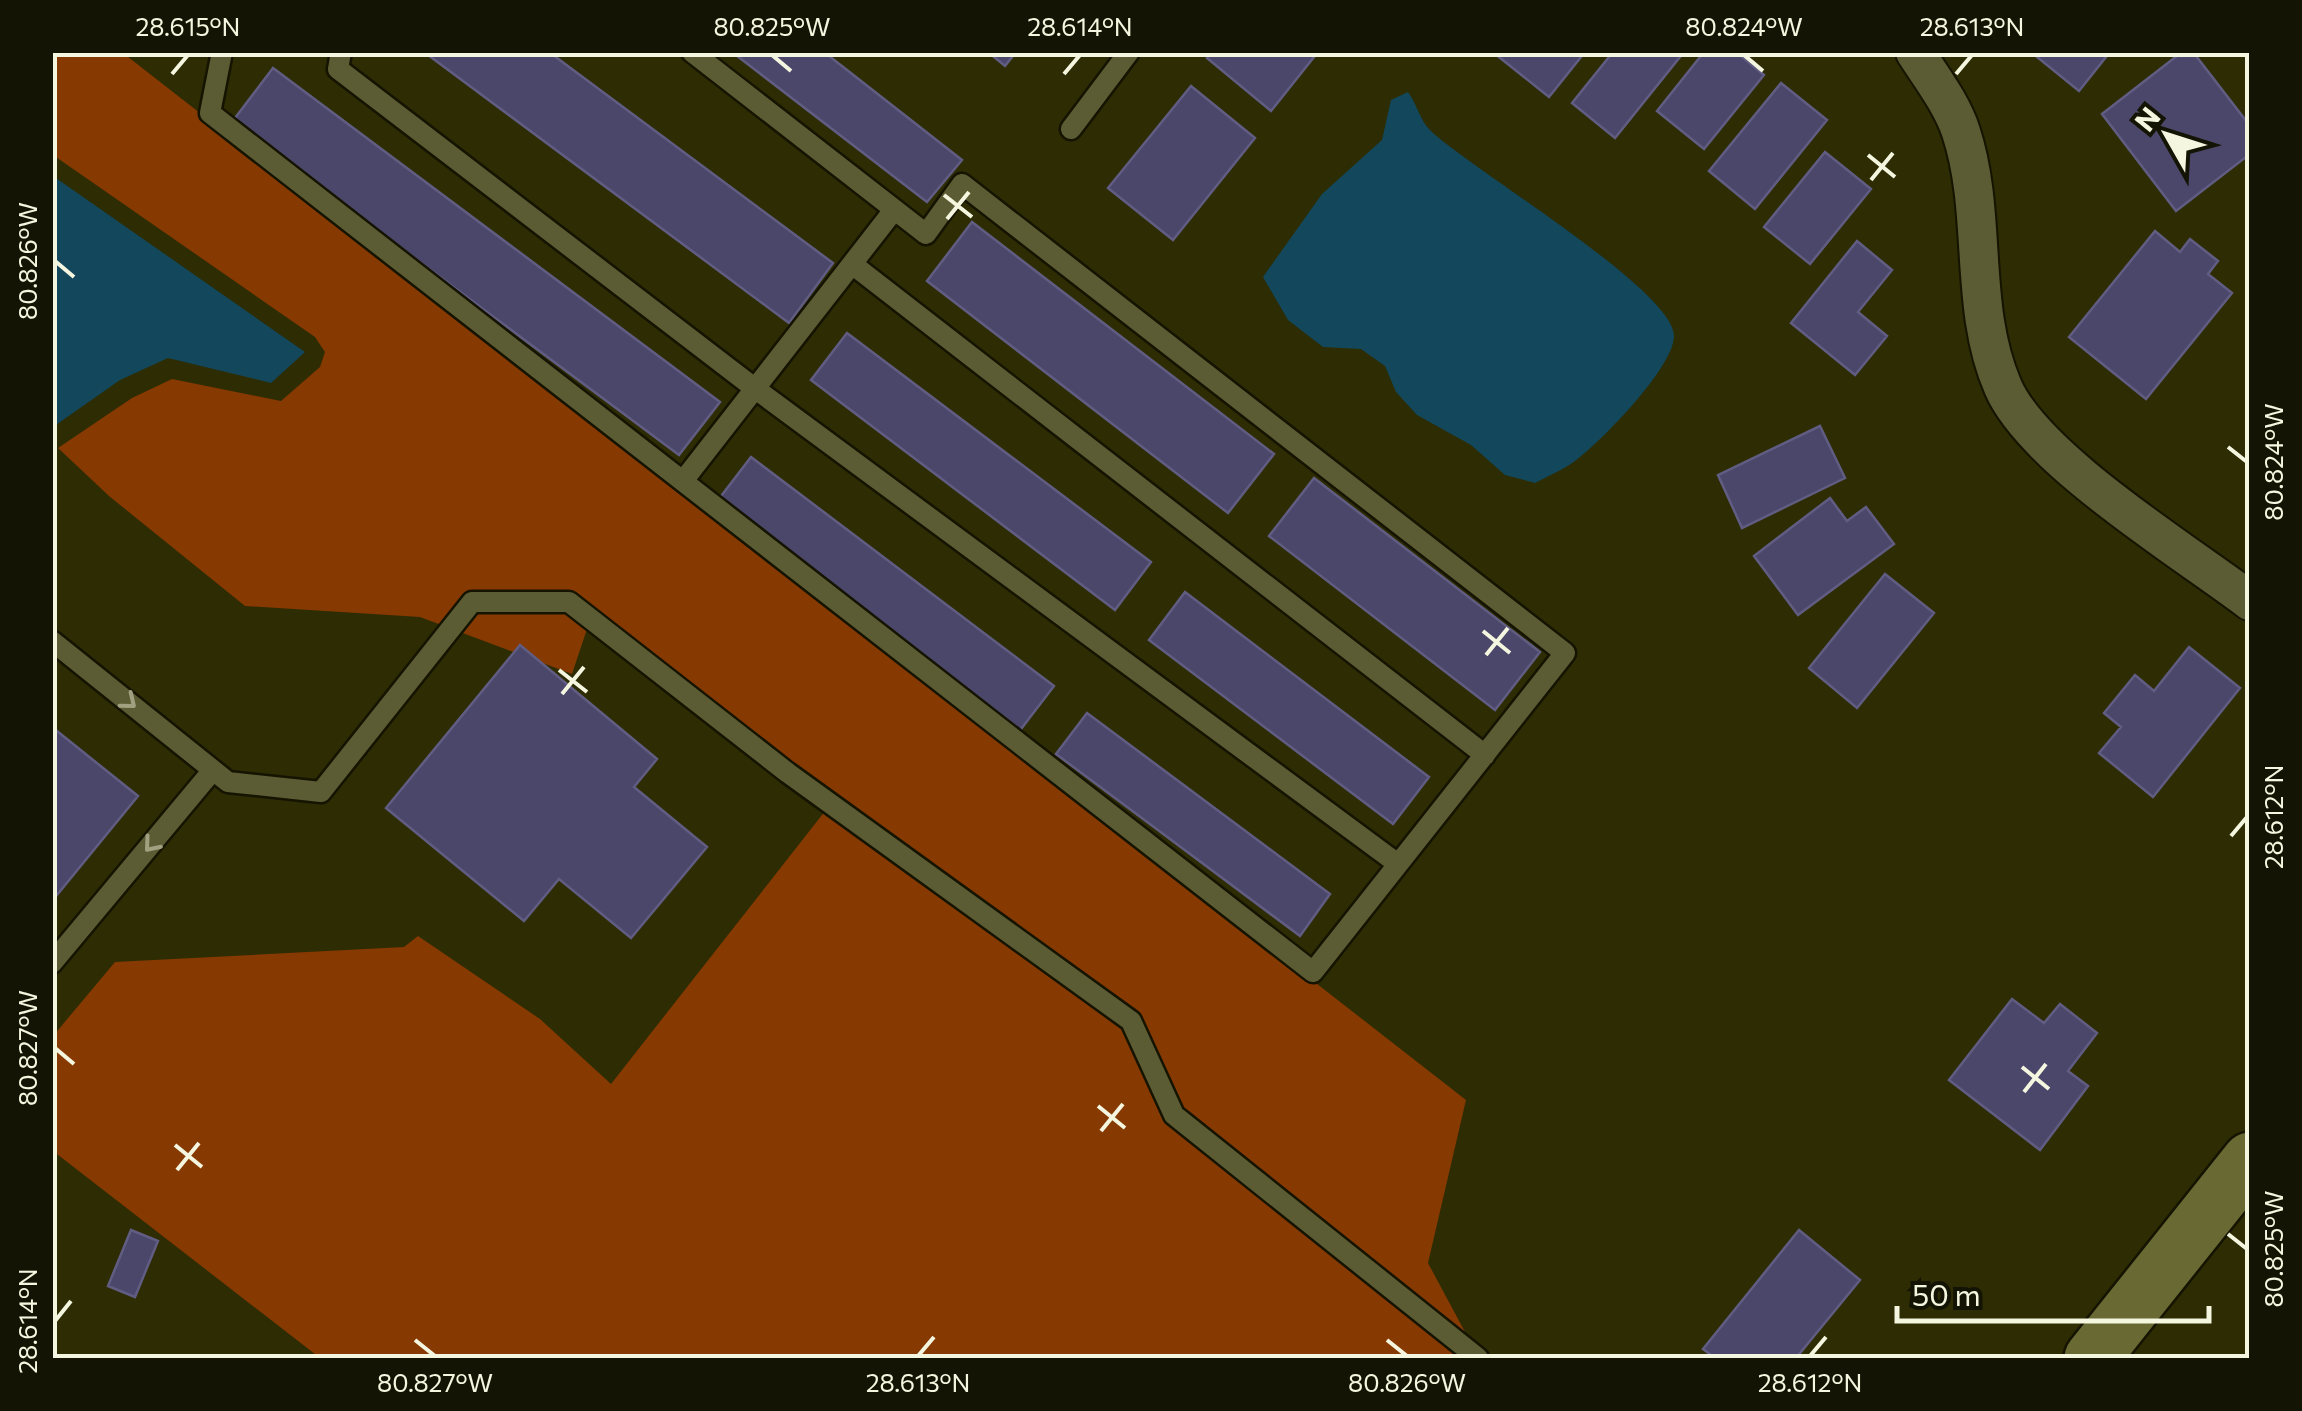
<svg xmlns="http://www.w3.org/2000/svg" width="2302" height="1411" font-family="Commissioner,sans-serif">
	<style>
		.green { fill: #863900 }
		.water { fill: #13485c }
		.building { fill: #4b476b; stroke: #615d82; stroke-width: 2.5 }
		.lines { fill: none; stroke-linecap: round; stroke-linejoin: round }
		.lane-casing { stroke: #151400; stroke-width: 25 }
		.street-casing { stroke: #151400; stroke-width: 42 }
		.secondary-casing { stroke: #151400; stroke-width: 60 }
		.lane { stroke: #5c5c34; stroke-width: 20 }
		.street { stroke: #5c5c34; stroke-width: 38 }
		.secondary { stroke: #696934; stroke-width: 55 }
		.oneway { stroke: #a1a181 }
		.ticks { fill: none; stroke: #f5f6df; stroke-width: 4 }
		.neatline { fill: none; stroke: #f5f6df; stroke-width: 4 }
		.ticks-label { font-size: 25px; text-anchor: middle; fill: #f5f6df }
	</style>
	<rect width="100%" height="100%" fill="#2d2c03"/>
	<path class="green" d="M53,53H123L1466,1100L1428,1263L1479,1358H320L53,1151V1036L115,962L404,947L418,936L540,1019L611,1084L829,806L594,608L572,674L420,617L245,606L109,496L58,448L132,398L172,379L281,401L320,367L325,352L315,337L53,155Z"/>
	<path class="water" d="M1408,92C1417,104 1420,121 1431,131C1472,170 1674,290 1674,336C1674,367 1601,442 1575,461C1563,470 1548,476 1535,483L1505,475L1471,445L1417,415L1396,392L1385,366L1361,349L1323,347L1288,320L1263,277L1322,194L1382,140L1391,100Z
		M53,176L305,352L271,383L168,358L120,380L53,427Z"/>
	<path class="building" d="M424,52H549L833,263L789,323Z
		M732,52H824L962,160L927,202Z
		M988,52H1016L1005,66Z
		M1211,52H1318L1271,111L1207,58Z
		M1503,52H1585L1549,97L1499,57Z
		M1613,52H1684L1615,138L1572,103Z
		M1704,52H1736L1764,75L1704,149L1657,111Z
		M2031,52H2110L2079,91Z
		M2182,52H2193L2250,126V154L2176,211L2102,114Z
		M273,68L720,402L679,455L232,122Z
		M1781,83L1827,120L1755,209L1709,171Z
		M1191,86L1255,138L1173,240L1108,188Z
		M1825,152L1871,189L1810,264L1764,227Z
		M972,222L1274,454L1228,513L927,281Z
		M2155,231L2180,252L2190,239L2218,261L2208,274L2232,293L2146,399L2069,337Z
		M1857,241L1892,270L1858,312L1887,336L1855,375L1791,323Z
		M847,333L1151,562L1115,610L811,380Z
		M1820,426L1845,478L1742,528L1718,475Z
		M751,457L1054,686L1018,733L715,504Z
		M1314,478L1540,652L1495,710L1269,536Z
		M1830,498L1847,521L1866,507L1894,544L1798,615L1754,556Z
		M1885,574L1934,613L1857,708L1809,668Z
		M1185,592L1429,777L1393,824L1149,640Z
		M520,645L657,759L634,787L707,847L631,938L559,879L524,921L386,808Z
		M2189,647L2240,688L2153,797L2099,753L2121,727L2104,713L2135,675L2154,691Z
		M1087,713L1330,894L1300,936L1056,754Z
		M52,727L138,796L52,901Z
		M2012,999L2044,1023L2060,1004L2097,1033L2068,1071L2088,1086L2040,1150L1949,1080Z
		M131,1230L158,1241L135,1297L108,1286Z
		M1799,1230L1860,1280L1796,1358H1715L1703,1349Z"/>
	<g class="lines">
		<defs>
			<path id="lane" d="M222,52L210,113L1313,972L1565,653L962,184L926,234L692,52
				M341,52L338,69L757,390L1398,864
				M1071,129L1129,52
				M852,264L1485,755
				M683,481L894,210
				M52,641L228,782L321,792L472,602H569L788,773L1131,1021L1174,1115L1478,1358
				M52,963L213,770"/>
			<path id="street" d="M1915,52C1931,77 1952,104 1961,132C1988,214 1968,307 2003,387C2034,459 2184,551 2250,601"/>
			<path id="secondary" d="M2092,1358L2250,1160"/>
		</defs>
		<use href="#lane" class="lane-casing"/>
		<use href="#street" class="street-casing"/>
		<use href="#secondary" class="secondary-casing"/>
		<use href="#lane" class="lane"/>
		<use href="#street" class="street"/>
		<use href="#secondary" class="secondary"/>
	</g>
	<defs><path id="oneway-chevron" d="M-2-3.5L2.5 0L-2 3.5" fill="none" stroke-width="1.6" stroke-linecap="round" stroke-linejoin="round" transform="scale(2.5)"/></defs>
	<g class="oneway">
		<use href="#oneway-chevron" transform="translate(129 702) rotate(39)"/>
		<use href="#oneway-chevron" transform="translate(151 845) rotate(130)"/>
	</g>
	<path class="ticks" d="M772,55L791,71M1744,55L1763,71M172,74L188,55M1064,74L1080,55M1956,74L1972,55M1868,155L1895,177M1871,180L1893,153M944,195L972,217M947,219L969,192M55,261L74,277M2228,447L2247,462M1483,631L1510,653M1486,655L1508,628M559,670L587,692M562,694L584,667M2231,836L2247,817M55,1048L74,1064M2022,1067L2049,1089M2024,1092L2046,1064M1098,1106L1125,1128M1101,1131L1123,1104M175,1145L202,1167M177,1170L199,1143M2228,1234L2247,1249M55,1321L71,1301M415,1340L435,1356M1387,1340L1407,1356M918,1356L934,1337M1810,1356L1826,1337"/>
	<rect width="2302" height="1411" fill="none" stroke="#141404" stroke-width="110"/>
	<g transform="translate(2167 135) rotate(309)" stroke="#141404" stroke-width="8" paint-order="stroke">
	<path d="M0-8L18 38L0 25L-18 38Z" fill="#f5f6df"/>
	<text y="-15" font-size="28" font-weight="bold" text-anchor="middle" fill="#f5f6df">N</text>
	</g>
	<path d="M1897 1306v15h312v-15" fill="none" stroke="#f5f6df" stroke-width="5"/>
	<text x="1912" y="1306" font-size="30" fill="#f5f6df" stroke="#141404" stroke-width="8" paint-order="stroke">50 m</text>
	<rect x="55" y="55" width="2192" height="1301" class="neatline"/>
	<g class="ticks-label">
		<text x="188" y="36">28.615°N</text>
		<text x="772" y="36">80.825°W</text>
		<text x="1080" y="36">28.614°N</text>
		<text x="1744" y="36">80.824°W</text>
		<text x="1972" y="36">28.613°N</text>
		<text transform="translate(28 261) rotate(-90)" y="9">80.826°W</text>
		<text transform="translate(2274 462) rotate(-90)" y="9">80.824°W</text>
		<text transform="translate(2274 817) rotate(-90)" y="9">28.612°N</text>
		<text transform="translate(28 1048) rotate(-90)" y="9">80.827°W</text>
		<text transform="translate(2274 1249) rotate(-90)" y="9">80.825°W</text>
		<text transform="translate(28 1321) rotate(-90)" y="9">28.614°N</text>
		<text x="435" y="1392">80.827°W</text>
		<text x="918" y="1392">28.613°N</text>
		<text x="1407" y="1392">80.826°W</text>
		<text x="1810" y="1392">28.612°N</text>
	</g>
</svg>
